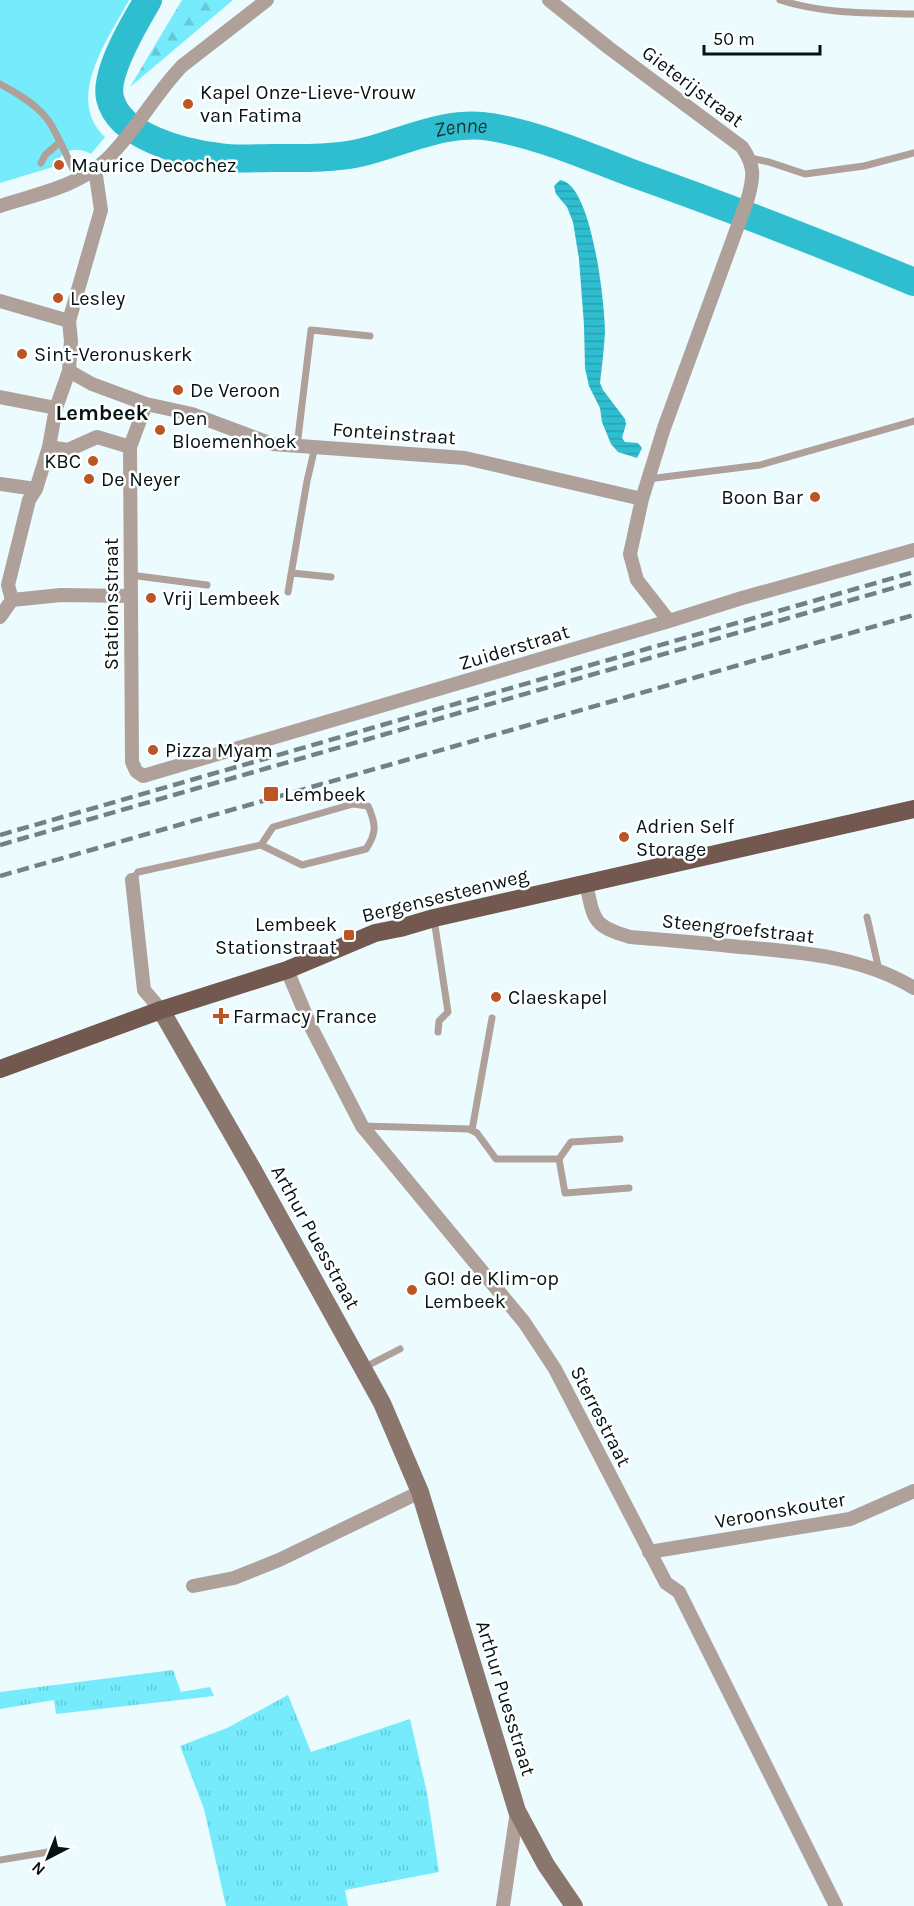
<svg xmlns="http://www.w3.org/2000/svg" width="914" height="1906" font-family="Karla,sans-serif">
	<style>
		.grass { fill: url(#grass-tufts) }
		.forest { fill: url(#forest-firs) }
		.green { fill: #76ebfb }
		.water { fill: url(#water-rules) }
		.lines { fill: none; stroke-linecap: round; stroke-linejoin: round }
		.river { stroke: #2fbecf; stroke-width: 28 }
		.lane { stroke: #afa09a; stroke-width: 7 }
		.street { stroke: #afa09a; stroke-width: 14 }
		.secondary { stroke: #8b766d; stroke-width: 18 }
		.primary { stroke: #72584e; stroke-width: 18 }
		.rail { stroke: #728184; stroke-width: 4.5; stroke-dasharray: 12 6; stroke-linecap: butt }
		.poi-dot { fill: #bb5624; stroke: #fff; stroke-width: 2 }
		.labels { text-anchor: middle; stroke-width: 5; stroke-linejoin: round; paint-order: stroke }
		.street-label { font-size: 20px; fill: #041315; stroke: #fff }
		.poi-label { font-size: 20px; fill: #041315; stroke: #fff; text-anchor: start }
		.water-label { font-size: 21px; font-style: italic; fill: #1c3336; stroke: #fff }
		.quarter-label { font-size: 22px; font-weight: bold; fill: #041315; stroke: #fff }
	</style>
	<defs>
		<pattern id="grass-tufts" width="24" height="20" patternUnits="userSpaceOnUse" patternTransform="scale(1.5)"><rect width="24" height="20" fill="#76ebfb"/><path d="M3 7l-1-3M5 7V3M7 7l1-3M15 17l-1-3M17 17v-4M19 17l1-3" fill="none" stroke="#64c9d6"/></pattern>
		<pattern id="forest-firs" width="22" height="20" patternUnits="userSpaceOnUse" patternTransform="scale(1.5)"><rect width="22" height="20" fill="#76ebfb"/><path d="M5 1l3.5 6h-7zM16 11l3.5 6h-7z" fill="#64c9d6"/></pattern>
		<pattern id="water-rules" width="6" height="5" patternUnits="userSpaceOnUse" patternTransform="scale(1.5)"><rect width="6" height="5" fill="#2fbecf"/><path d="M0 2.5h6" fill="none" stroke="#28a2b1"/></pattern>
	</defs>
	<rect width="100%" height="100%" fill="#ebfbfe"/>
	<path class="grass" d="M173,1670L181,1692L210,1687L214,1696L56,1714L54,1700L0,1709V1692Z
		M288,1695L311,1752L410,1719L427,1793L439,1872L345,1890L348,1906H226L204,1809L180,1746L227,1728Z"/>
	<path class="forest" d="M182,0H233L130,87Z"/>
	<path class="green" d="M0,0H129C109,38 64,98 105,137L91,154C75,145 61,151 53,167L0,183Z"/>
	<path class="water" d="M560,180C592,183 605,305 605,332C604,349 602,366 600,383L603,390L625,419L626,424L622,438L625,442L638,443L642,448L637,458L618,452L611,444L602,422L600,408L589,386L585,368L584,325L579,259L573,222L567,207L556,194L554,186Z"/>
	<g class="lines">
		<path class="river" id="s1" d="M148,0C135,22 104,73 110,98C119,137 184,153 219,157C236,160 255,158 272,158C301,158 331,159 359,153C402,143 446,119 491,127C539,135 584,155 629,172C725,206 820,243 914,282"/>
		<path class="lane" d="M780,0C823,14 869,13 914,14
			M0,84C17,93 36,104 48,120C60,138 68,160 78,179
			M750,158L769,162L805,174L864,166L914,153
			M41,163L45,155L59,143
			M297,446L311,330L370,336
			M648,479L760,465L914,421
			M292,573L331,577
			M130,575L207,585
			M288,592L307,481L315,447
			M132,880L138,872L261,845L302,865L366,849C377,833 376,824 368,806L353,804L273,827L261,845
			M867,917L879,970
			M434,919L448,1012L439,1021L438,1032
			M362,1126L469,1129L477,1133L496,1159H559L565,1193L629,1188
			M472,1130L492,1018
			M559,1159L571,1142L620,1139
			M363,1368L400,1349
			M0,1860L60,1850"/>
		<path class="street" d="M549,0L609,48L742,147C755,166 754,176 748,198L664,428L642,499L630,554L637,580L669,621
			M0,206C37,194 81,186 109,157C137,129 155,94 182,66L267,0
			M0,301L69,321
			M69,371L92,384L146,404L192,414L272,444L465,458L642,499
			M0,397L56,408
			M146,404L130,447L132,762L136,771L143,776L669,621L742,598L914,550
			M49,447L68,450L97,437L130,447
			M0,484L36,489
			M12,600L8,585L29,500L36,489L49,447L56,408L69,371L71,341L69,321L101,210L95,169
			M0,617L12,600L61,595L131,596
			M132,880L144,990L161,1010
			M586,883C594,920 592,926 630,937C667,940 704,943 740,947C800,952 862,956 914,988
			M287,970L311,1027L362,1126L524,1322L555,1369L666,1583L679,1592L836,1906
			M649,1552L850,1519L914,1491
			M193,1586L234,1578L279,1560L420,1492
			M503,1906L517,1811"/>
		<path class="secondary" d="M161,1010L253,1170L382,1403L420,1492L517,1811L546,1865L574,1906"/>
		<path class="primary" d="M0,1069L161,1010L287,970L375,933L400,928L434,918L914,809"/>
		<path class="rail" d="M0,835L914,572
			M0,845L914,582
			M0,876L914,615"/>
	</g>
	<g class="poi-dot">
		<circle cx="188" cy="104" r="6"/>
		<circle cx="59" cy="165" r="6"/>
		<circle cx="58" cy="298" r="6"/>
		<circle cx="22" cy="354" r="6"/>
		<circle cx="178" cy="390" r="6"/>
		<circle cx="160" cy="430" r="6"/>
		<circle cx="93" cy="461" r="6"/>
		<circle cx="89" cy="479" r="6"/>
		<circle cx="815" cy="497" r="6"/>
		<circle cx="151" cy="598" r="6"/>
		<circle cx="153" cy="750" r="6"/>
		<rect x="263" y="786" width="16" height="16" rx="3"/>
		<circle cx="624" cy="837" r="6"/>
		<rect x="343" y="929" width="12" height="12" rx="3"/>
		<circle cx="496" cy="997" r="6"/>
		<path d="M218 1007h6v6h6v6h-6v6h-6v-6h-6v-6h6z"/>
		<circle cx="412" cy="1290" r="6"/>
	</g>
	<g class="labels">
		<g class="street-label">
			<text transform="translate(693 86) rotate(37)" y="7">Gieterijstraat</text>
			<text transform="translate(394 433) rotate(4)" y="7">Fonteinstraat</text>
			<text transform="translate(111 604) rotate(-90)" y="7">Stationsstraat</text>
			<text transform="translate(514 647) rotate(-17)" y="7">Zuiderstraat</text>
			<text transform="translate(445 895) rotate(-14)" y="7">Bergensesteenweg</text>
			<text transform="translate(738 928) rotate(6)" y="7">Steengroefstraat</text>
			<text transform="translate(316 1237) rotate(61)" y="7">Arthur Puesstraat</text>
			<text transform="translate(601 1416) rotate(63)" y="7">Sterrestraat</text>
			<text transform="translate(780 1510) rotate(-10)" y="7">Veroonskouter</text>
			<text transform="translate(506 1698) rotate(73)" y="7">Arthur Puesstraat</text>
		</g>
		<g class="poi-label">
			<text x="200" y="99">Kapel Onze-Lieve-Vrouw<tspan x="200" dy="23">van Fatima</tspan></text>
			<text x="71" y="172">Maurice Decochez</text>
			<text x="70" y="305">Lesley</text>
			<text x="34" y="361">Sint-Veronuskerk</text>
			<text x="190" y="397">De Veroon</text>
			<text x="172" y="425">Den<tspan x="172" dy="23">Bloemenhoek</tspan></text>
			<text x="81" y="468" text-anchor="end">KBC</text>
			<text x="101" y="486">De Neyer</text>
			<text x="803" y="504" text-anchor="end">Boon Bar</text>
			<text x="163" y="605">Vrij Lembeek</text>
			<text x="165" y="757">Pizza Myam</text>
			<text x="284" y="801">Lembeek</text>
			<text x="636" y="833">Adrien Self<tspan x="636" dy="23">Storage</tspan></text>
			<text x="337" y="931" text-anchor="end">Lembeek<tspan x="337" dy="23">Stationstraat</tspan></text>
			<text x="508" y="1004">Claeskapel</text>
			<text x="233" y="1023">Farmacy France</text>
			<text x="424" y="1285">GO! de Klim-op<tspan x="424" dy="23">Lembeek</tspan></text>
		</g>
		<g class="water-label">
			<text dy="7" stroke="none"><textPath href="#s1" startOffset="483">Zenne</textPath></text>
		</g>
		<g class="quarter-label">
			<text x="102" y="420">Lembeek</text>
		</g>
	</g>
	<g transform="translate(48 1858) rotate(222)" stroke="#ffffff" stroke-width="4.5" paint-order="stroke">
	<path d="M0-4.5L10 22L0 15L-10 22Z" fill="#041315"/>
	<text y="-9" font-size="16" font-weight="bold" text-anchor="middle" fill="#041315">N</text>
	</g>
	<path d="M704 45v9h116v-9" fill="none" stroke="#041315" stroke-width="3"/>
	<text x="713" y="45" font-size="18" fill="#041315" stroke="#ffffff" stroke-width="4.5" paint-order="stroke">50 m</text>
</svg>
